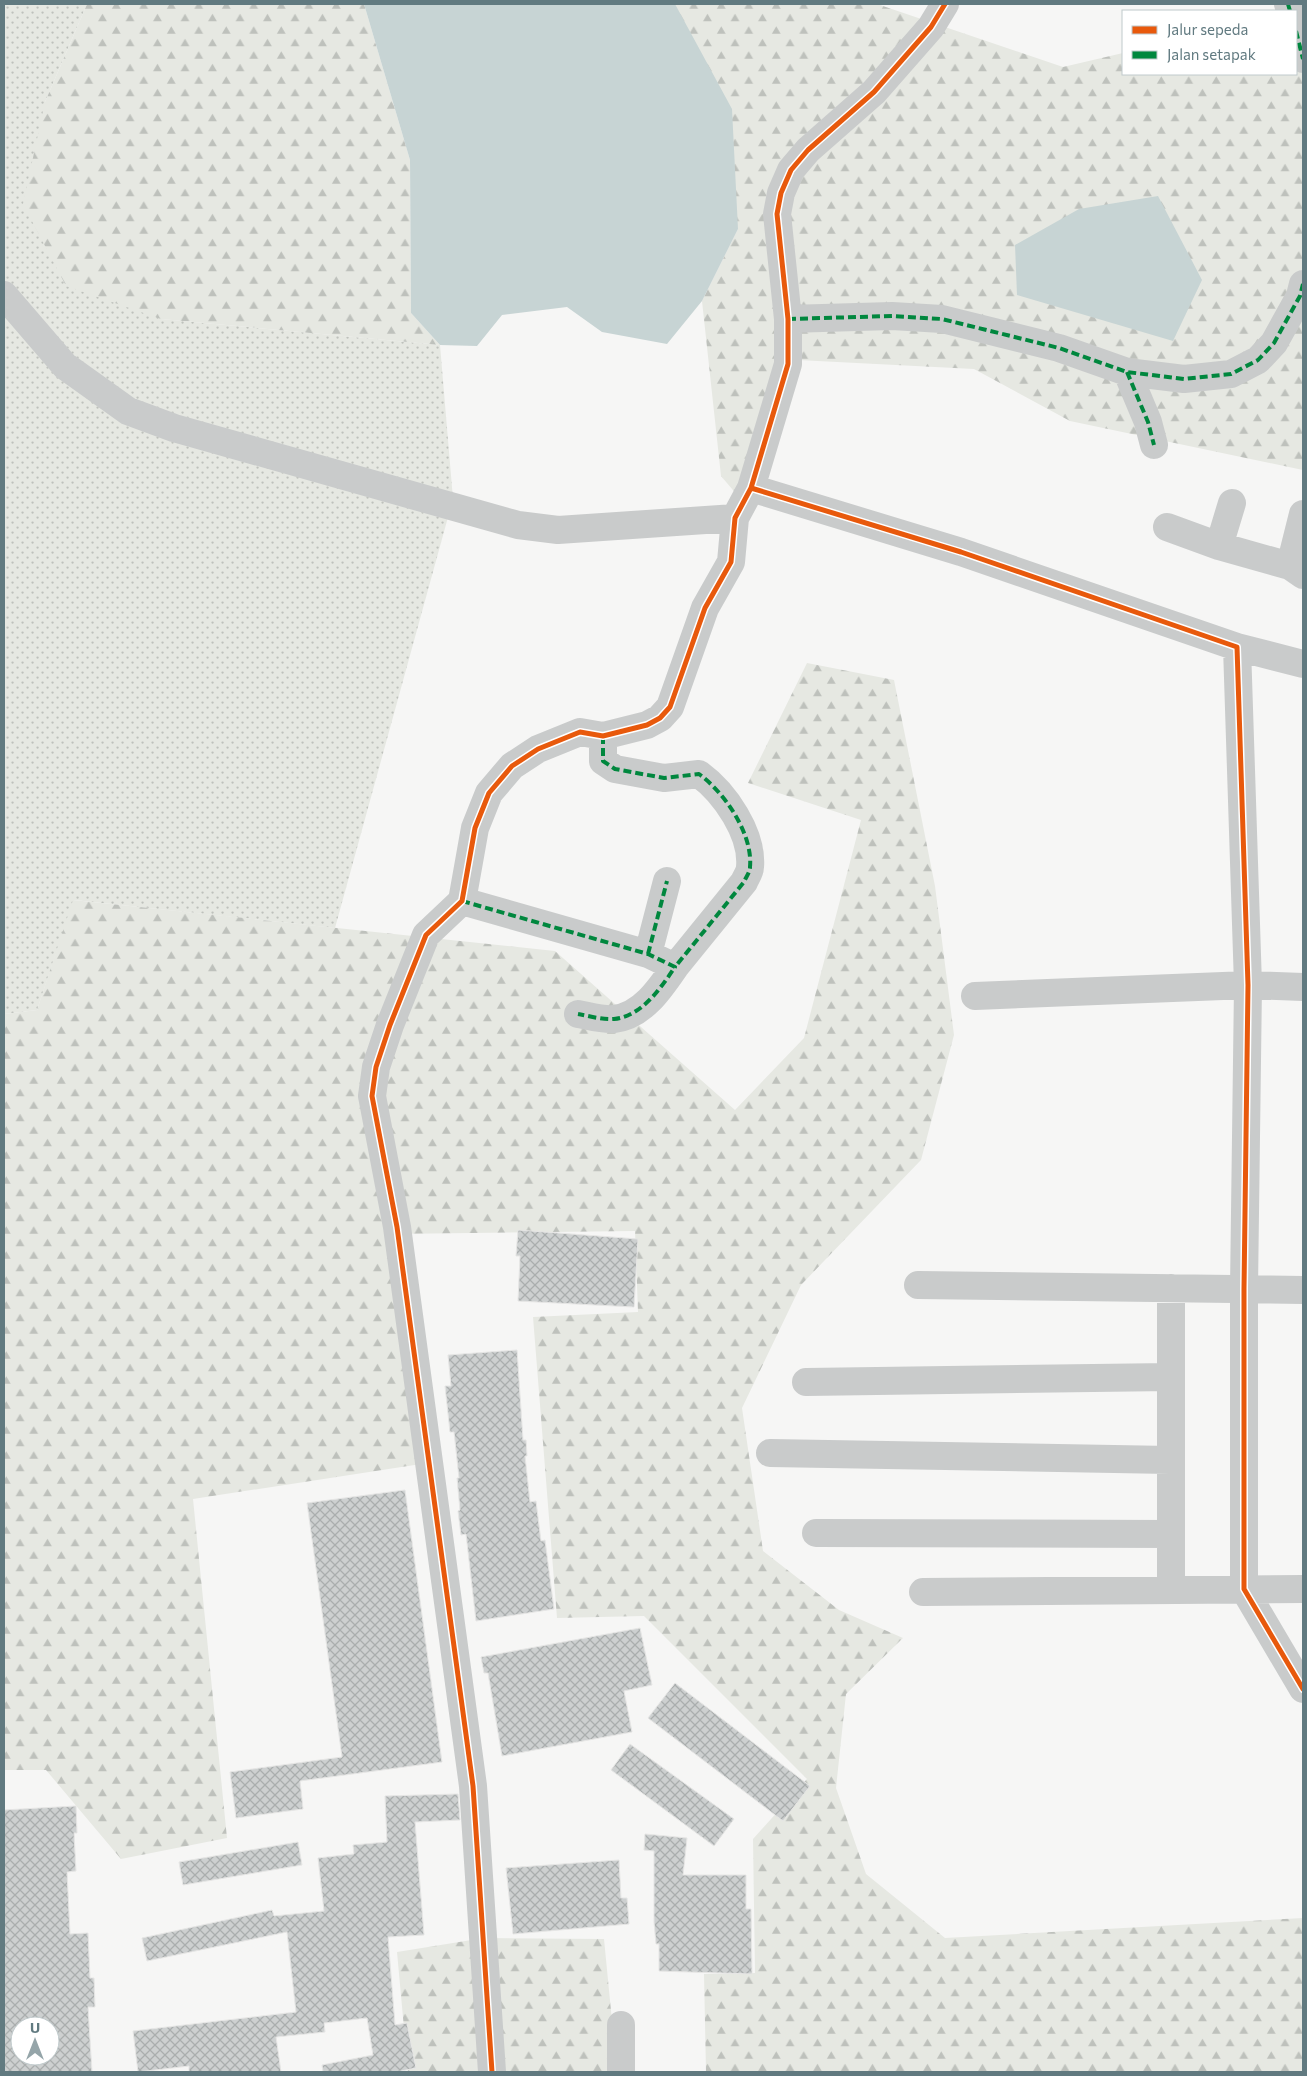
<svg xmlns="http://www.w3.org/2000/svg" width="1307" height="2076" font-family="Commissioner,sans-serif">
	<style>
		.grass { fill: url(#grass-dots) }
		.forest { fill: url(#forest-firs) }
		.water { fill: #c7d4d4 }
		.building { fill: url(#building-cross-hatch); stroke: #e6e6e5; fill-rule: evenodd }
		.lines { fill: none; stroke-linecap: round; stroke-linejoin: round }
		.minor { stroke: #c9cbcb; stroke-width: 28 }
		.quiet { stroke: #00873e; stroke-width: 4; stroke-dasharray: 8 4; stroke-linecap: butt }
		.cycleway-casing { stroke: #fff; stroke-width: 8 }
		.cycleway { stroke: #e8590c; stroke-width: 5 }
	</style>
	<defs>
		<pattern id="grass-dots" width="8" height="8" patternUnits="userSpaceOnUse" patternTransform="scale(1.25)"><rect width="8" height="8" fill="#e6e8e2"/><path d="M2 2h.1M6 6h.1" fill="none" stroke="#bec1bc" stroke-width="1.8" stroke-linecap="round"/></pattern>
		<pattern id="forest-firs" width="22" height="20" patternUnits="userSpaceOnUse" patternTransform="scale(1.25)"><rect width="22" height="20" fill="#e6e8e2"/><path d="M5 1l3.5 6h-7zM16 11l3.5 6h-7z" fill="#bec1bc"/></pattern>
		<pattern id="building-cross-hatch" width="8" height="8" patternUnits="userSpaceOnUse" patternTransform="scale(1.25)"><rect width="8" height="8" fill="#cdd0d0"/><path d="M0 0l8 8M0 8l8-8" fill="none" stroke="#aaaeae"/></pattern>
	</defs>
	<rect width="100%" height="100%" fill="#f6f6f5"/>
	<path class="grass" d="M4,4H87L45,102L161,319L440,345L453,499L335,928L74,900L37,1010L4,1014Z"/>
	<path class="forest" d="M87,4H364L410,160L411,313L440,345L161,319L66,286L23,204L45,102Z
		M675,4H877L1063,67L1123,53V74H1296V12L1303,10V470L1070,421L974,369L798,360L749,509L721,476L702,301L738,229Z
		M807,663L894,680L935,886L954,1035L921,1160L801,1285L742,1408L763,1551L839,1610L903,1638L846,1694L836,1788L866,1874L945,1938L1303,1918V2072H706L704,1974L755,1973L753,1839L807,1779L644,1616L557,1618L533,1317L638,1312L635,1231L393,1234L421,1464L193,1499L227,1838L121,1859L46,1770H4V1014L37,1010L73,900L555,951L735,1110L804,1038L861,820L748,783Z
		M484,1938L604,1939L617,2072H408L397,1952Z"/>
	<path class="water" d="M364,4H675L732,109L738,229L702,301L667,344L602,332L567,307L502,315L477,346L440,345L411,313L410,160Z
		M1158,196L1202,280L1173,341L1017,295L1015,245L1079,209Z"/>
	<path class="building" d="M518,1230L638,1239L634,1307L518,1301L520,1256H516Z
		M517,1350L523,1440H526L527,1456H525L530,1502L536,1501L541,1541L545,1540L554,1609L476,1621L466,1534L461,1535L458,1511L460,1510L457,1478H459L454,1432H450L445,1386H451L448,1355Z
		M405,1490L442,1762L300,1781L303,1809L236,1818L230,1772L342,1757L307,1503Z
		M640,1628L652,1685L624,1691L632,1732L502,1756L488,1673H484L481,1657Z
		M675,1683L810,1786L783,1821L648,1718Z
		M630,1744L734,1819L714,1846L611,1770Z
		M458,1794L460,1820L415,1822L424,1935L388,1937L395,2025L407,2023L416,2068L396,2072H323L322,2065L373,2055L367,2018L324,2023L325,2032L276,2037L281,2072H189V2066L138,2072L133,2031L296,2012L287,1932L147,1961L142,1938L272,1910L274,1916L324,1911L318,1858L354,1854L353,1845L387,1842L385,1796Z
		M76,1806L77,1833H74L76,1871L67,1872L70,1934L88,1933L90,1978H94L95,2007H88L92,2072H4V1810ZM20,2026H50V2056H20Z
		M645,1834L687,1838L683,1875H746V1909H751L752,1974L659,1971V1944H656L654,1922V1851L644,1850Z
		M298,1842L302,1865L183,1885L179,1862Z
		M619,1860L621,1898H627L629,1924L513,1934L506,1868Z"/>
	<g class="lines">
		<path class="minor" d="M1288,4L1290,11
			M1296,31L1303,59
			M4,295L65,366L128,411L174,428L518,525L558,530L735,518
			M788,319L892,316L942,319L1059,348L1127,372L1184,379L1231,374L1258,360L1274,343L1300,296L1303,284
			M1127,372L1148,422L1154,445
			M751,488L961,552L1237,647L1248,985L1244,1289V1589L1303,1689
			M1167,527L1219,546L1290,566L1303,575
			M1219,546L1232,503
			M1290,566L1303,514
			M1237,647L1303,664
			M603,736V761L615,769L664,778L699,774C725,793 753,834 750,867C750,872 746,877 744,882L675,967
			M462,901L648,954L675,967C660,989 642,1016 614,1019C603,1020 589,1016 578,1014
			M648,954L667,881
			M975,996L1248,985L1303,987
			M918,1285L1303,1290
			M1171,1288V1590
			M806,1382L1170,1377
			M770,1453L1170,1460
			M816,1533L1171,1534
			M923,1592L1303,1589
			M621,2025V2072
			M492,2072L473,1786L397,1227L372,1096L376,1067L390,1025L426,935L462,901L475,828L489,793L512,766L538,749L580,732L603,736L647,725L660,718L670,707L705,608L731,562L735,518L751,488L788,364V319L777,214L781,193L791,170L808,150L874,92L931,27L945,4"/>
		<path class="quiet" d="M1288,4L1290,11
			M1296,31L1303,59
			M788,319L892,316L942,319L1059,348L1127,372L1184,379L1231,374L1258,360L1274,343L1300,296L1303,284
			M1127,372L1148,422L1154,445
			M603,736V761L615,769L664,778L699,774C725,793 753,834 750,867C750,872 746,877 744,882L675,967
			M462,901L648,954L675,967C660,989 642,1016 614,1019C603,1020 589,1016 578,1014
			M648,954L667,881"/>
		<defs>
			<path id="cycleway" d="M751,488L961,552L1237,647L1248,985L1244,1289V1589L1303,1689
				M492,2072L473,1786L397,1227L372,1096L376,1067L390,1025L426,935L462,901L475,828L489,793L512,766L538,749L580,732L603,736L647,725L660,718L670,707L705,608L731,562L735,518L751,488L788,364V319L777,214L781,193L791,170L808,150L874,92L931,27L945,4"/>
		</defs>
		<use href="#cycleway" class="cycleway-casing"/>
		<use href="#cycleway" class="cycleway"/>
	</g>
	<rect width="1307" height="2076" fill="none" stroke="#617a80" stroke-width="10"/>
	<rect x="1122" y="10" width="175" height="65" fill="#ffffff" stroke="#c0cacc"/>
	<rect x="1132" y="26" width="25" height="8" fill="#e8590c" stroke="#c0cacc"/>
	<text x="1167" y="35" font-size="15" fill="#617a80">Jalur sepeda</text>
	<rect x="1132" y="51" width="25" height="8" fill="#00873e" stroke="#c0cacc"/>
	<text x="1167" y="60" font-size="15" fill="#617a80">Jalan setapak</text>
	<g transform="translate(35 2041)"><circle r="24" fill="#ffffff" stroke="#c0cacc"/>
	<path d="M0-4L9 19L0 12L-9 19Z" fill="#95a5a9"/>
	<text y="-8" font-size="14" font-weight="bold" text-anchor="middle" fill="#617a80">U</text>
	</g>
</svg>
